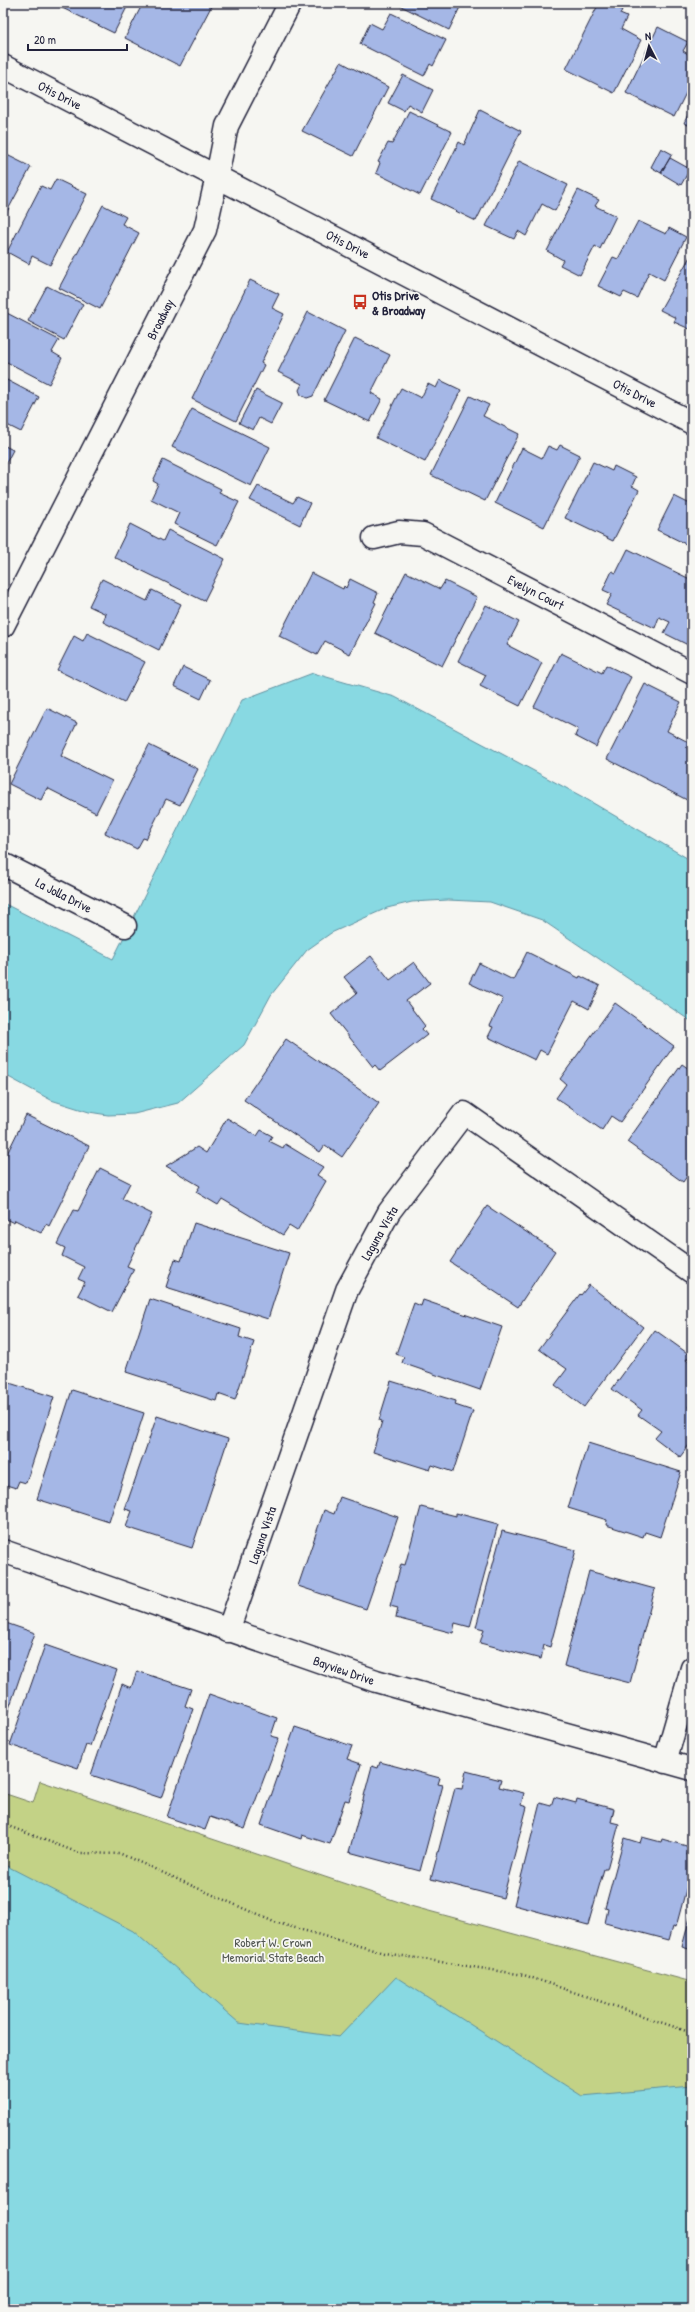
<svg xmlns="http://www.w3.org/2000/svg" width="695" height="2312" font-family="'Patrick Hand',sans-serif">
	<style>
		.green { fill: #c3d286; stroke: #727a60 }
		.water { fill: #88d9e2; stroke: #5f909f }
		.building { fill: #a5b7e6; stroke: #22223b }
		.lines { fill: none; stroke-linecap: round; stroke-linejoin: round }
		.minor-casing { stroke: #22223b; stroke-width: 25 }
		.major-casing { stroke: #22223b; stroke-width: 25 }
		.path { stroke: #22223b; stroke-width: 2.5; stroke-dasharray: 1 3; stroke-linecap: butt }
		.minor { stroke: #f6f6f2; stroke-width: 22 }
		.major { stroke: #f6f6f2; stroke-width: 22 }
		.labels { text-anchor: middle; stroke-width: 3.5; stroke-linejoin: round; paint-order: stroke }
		.street-label { font-size: 13px; fill: #22223b; stroke: #f6f6f2 }
		.poi-label { font-size: 13px; font-weight: bold; fill: #22223b; stroke: #f6f6f2; text-anchor: start }
		.park-label { font-size: 13px; fill: #525752; stroke: #f6f6f2 }
	</style>
	<rect width="100%" height="100%" fill="#f6f6f2"/>
	<filter id="ink" filterUnits="userSpaceOnUse"><feTurbulence type="fractalNoise" baseFrequency=".025" numOctaves="2"/><feDisplacementMap in="SourceGraphic" scale="8" xChannelSelector="R" yChannelSelector="G"/><feConvolveMatrix kernelMatrix="1 2 1 2 8 2 1 2 1" color-interpolation-filters="sRGB"/></filter>
	<g filter="url(#ink)">
		<path class="green" d="M40,1781L414,1907L692,1982V2309H3V1793L33,1803Z"/>
		<path class="water" d="M313,673L395,697L581,796L692,861V1022L542,920L490,902L448,900L412,902L387,908L362,919L331,933L307,950L271,995L244,1045L178,1103L134,1114L108,1115L89,1112L51,1100L3,1074V903L113,959L242,700Z
			M3,1864L133,1931L239,2023L339,2037L396,1977L582,2096L692,2086V2309H3Z"/>
		<path class="building" d="M57,3H129L114,33L56,5Z
			M143,3H213L180,66L125,38Z
			M395,3H462L449,30Z
			M599,3H609L622,10L620,14L627,17L621,29L641,40L614,93L566,69Z
			M391,13L446,40L433,66L430,64L424,76L360,44L370,23L382,29Z
			M658,27L688,42L683,51L692,56V81L674,117L626,93Z
			M341,62L388,87L353,156L302,131Z
			M403,75L433,90L422,112L408,104L404,111L388,103Z
			M692,106V127L684,123Z
			M480,110L521,131L476,221L431,199L459,142L464,145Z
			M409,111L452,132L420,195L376,173L380,163L378,162L388,143L392,144Z
			M661,148L672,154L661,173L651,167Z
			M3,153L31,167L3,219Z
			M670,158L690,169L681,185L661,173Z
			M519,161L568,185L555,211L542,204L526,236L518,231L514,239L486,226Z
			M56,179L87,194L50,265L32,256L29,264L7,252L41,186L50,190Z
			M578,190L599,200L595,206L616,216L600,249L595,246L580,275L560,265L563,260L547,251Z
			M103,205L126,217L122,224L139,233L100,309L59,288Z
			M638,221L666,234L669,228L686,237L664,280L649,272L637,298L624,292L621,297L598,286L613,257L618,259Z
			M692,253V330L674,322L676,318L660,310Z
			M250,280L279,294L272,308L284,314L261,363L264,365L236,421L192,399Z
			M47,286L83,304L64,340L28,321Z
			M3,311L59,340L52,352L62,358L49,384L3,360Z
			M308,312L345,331L313,396L307,398L301,395L299,390L302,384L278,372Z
			M355,338L390,355L371,393L382,399L370,422L324,400Z
			M3,378L39,397L21,432L3,423Z
			M440,380L461,390L425,462L376,438L401,388L421,398L428,384L436,388Z
			M256,390L282,403L271,424L259,418L253,430L239,423Z
			M470,396L489,405L483,416L519,434L485,501L431,475Z
			M192,409L270,447L251,486L172,447Z
			M3,445L13,450L3,469Z
			M560,445L580,455L544,527L495,503L522,448L542,458L548,446L557,450Z
			M163,460L221,489L219,493L239,502L217,545L174,524L179,513L151,499L158,484L153,481Z
			M593,462L612,471L614,466L636,477L632,486L639,490L613,541L565,518Z
			M258,486L293,503L297,497L310,503L300,525L250,500Z
			M674,496L692,505V547L657,530Z
			M130,524L163,541L168,530L225,559L204,601L114,557Z
			M628,549L692,580V647L664,633L670,622L659,617L655,628L606,605L612,594L603,590L612,571L616,573Z
			M406,572L440,589L445,581L477,597L442,666L375,633Z
			M311,573L343,589L344,586L346,588L350,579L378,593L374,602L376,603L350,654L325,641L317,655L279,636Z
			M102,579L147,601L152,590L181,604L159,650L103,622L106,614L89,606Z
			M486,605L519,622L507,645L542,663L520,706L480,686L486,675L458,661Z
			M87,633L145,662L124,703L57,670L74,636L83,641Z
			M561,653L602,673L606,665L631,677L596,747L575,736L578,729L534,707Z
			M183,667L210,680L201,699L174,686Z
			M645,684L681,702L667,731L692,744V790L687,800L607,759Z
			M47,708L77,723L61,756L112,781L96,813L47,788L41,800L9,784Z
			M149,745L198,769L180,805L166,799L146,839L143,838L137,849L105,833Z
			M527,952L579,978L580,976L600,986L589,1009L574,1001L547,1054L540,1050L535,1060L488,1037L493,1027L490,1026L503,999L469,983L479,963L513,980Z
			M371,956L390,980L414,962L430,983L406,1001L425,1026L422,1029L427,1035L380,1071L375,1065L373,1067L331,1014L357,993L344,977Z
			M615,1003L674,1046L620,1122L611,1116L602,1130L556,1098L566,1084L560,1079Z
			M286,1039L379,1103L342,1157L325,1145L320,1152L244,1100Z
			M682,1064L692,1071V1169L683,1182L627,1142Z
			M26,1115L89,1146L49,1226L46,1224L41,1233L15,1220L14,1223L3,1218V1162Z
			M227,1118L257,1136L261,1130L272,1136L269,1141L283,1148L285,1144L323,1167L317,1175L326,1181L297,1231L289,1226L283,1235L222,1199L218,1205L196,1192L200,1186L166,1166L197,1147L206,1153Z
			M100,1168L130,1183L122,1199L152,1214L127,1266L134,1269L112,1312L78,1295L85,1282L78,1279L84,1267L62,1256L65,1248L57,1244L74,1210L78,1211Z
			M487,1206L555,1251L518,1307L450,1262Z
			M194,1223L289,1253L268,1319L166,1287L175,1259L181,1261Z
			M589,1285L643,1327L584,1407L555,1385L567,1369L539,1349L580,1294L581,1295Z
			M150,1299L241,1329L239,1337L254,1342L235,1400L218,1394L216,1401L126,1372Z
			M423,1300L502,1327L480,1390L402,1363L404,1357L396,1354L414,1303L421,1306Z
			M655,1330L690,1355L686,1360L692,1364V1402L688,1407L692,1409V1441L680,1457L655,1438L661,1431L638,1415L642,1410L612,1389Z
			M3,1381L54,1397L26,1483L19,1481L16,1488L3,1484Z
			M391,1381L456,1401L455,1405L473,1411L453,1472L432,1465L430,1470L373,1452L382,1421L379,1420Z
			M72,1390L144,1413L109,1522L37,1499Z
			M157,1416L228,1439L192,1548L126,1527L132,1511L125,1509Z
			M588,1443L681,1472L660,1537L645,1532L643,1537L606,1525L607,1520L568,1508Z
			M340,1497L398,1517L366,1609L298,1586L324,1510L334,1514Z
			M421,1507L456,1516V1513L498,1524L470,1627L455,1623L453,1633L396,1618L398,1608L390,1606L401,1564L405,1565Z
			M502,1531L576,1550L550,1647L544,1645L541,1659L480,1643L484,1629L476,1627Z
			M589,1571L655,1589L630,1683L564,1666Z
			M3,1622L35,1633L3,1726Z
			M45,1645L117,1670L90,1746L86,1745L78,1768L10,1745Z
			M137,1671L191,1689L185,1706L193,1709L161,1798L91,1775L122,1684L131,1688Z
			M209,1694L277,1718L271,1736L279,1738L245,1829L210,1817L205,1830L167,1817Z
			M295,1727L352,1746L347,1759L361,1764L349,1801L345,1800L330,1844L302,1835L301,1839L261,1825Z
			M380,1762L440,1778L438,1784L443,1785L420,1871L349,1852L372,1766L378,1768Z
			M466,1771L501,1780L499,1787L524,1793L521,1805L527,1807L503,1898L431,1879L455,1788L462,1789Z
			M554,1797L576,1803L577,1799L614,1809L611,1822L619,1824L607,1869H604L588,1925L514,1905L540,1803L551,1806Z
			M642,1837L661,1842L662,1839L690,1847L687,1855L692,1856V1867L676,1927L673,1926L669,1940L605,1923L608,1909L605,1908L624,1838L640,1843Z
			M692,1910V1950L682,1947Z"/>
		<g class="lines">
			<defs>
				<path id="minor" d="M374,538L399,532L423,534L692,673
					M3,626L205,230L217,176
					M3,864L125,926
					M3,1551L376,1681L692,1769
					M228,1631L347,1290L389,1212L464,1113L692,1272
					M665,1762L692,1668"/>
				<path id="major" d="M3,66L692,423
					M217,176L227,126L290,3"/>
			</defs>
			<use href="#minor" class="minor-casing"/>
			<use href="#major" class="major-casing"/>
			<path class="path" d="M3,1824L79,1853L121,1854L274,1922L384,1953L524,1975L692,2033"/>
			<use href="#minor" class="minor"/>
			<use href="#major" class="major"/>
		</g>
	</g>
	<defs>
		<symbol id="bus-bare" viewBox="-9 -9 18 18"><path d="M-5-6H5V4H4V6H2V4H-2V6H-4V4H-5ZM-3.5-4V0h7V-4ZM-3.5 1.2v1.5H-2V1.2ZM2 1.2v1.5H3.5V1.2Z" fill="#c8321e" stroke="#f6f6f2" stroke-width="2.5" paint-order="stroke"/></symbol>
	</defs>
	<g fill-rule="evenodd">
		<use href="#bus-bare" x="349" y="291" width="22" height="22"/>
	</g>
	<g class="labels">
		<g class="street-label">
			<text transform="translate(60 95) rotate(27)" y="5">Otis Drive</text>
			<text transform="translate(348 244) rotate(27)" y="5">Otis Drive</text>
			<text transform="translate(160 319) rotate(-63)" y="5">Broadway</text>
			<text transform="translate(635 393) rotate(27)" y="5">Otis Drive</text>
			<text transform="translate(536 592) rotate(27)" y="5">Evelyn Court</text>
			<text transform="translate(64 895) rotate(27)" y="5">La Jolla Drive</text>
			<text transform="translate(379 1233) rotate(-60)" y="5">Laguna Vista</text>
			<text transform="translate(262 1535) rotate(-71)" y="5">Laguna Vista</text>
			<text transform="translate(344 1670) rotate(19)" y="5">Bayview Drive</text>
		</g>
		<g class="poi-label">
			<text x="372" y="300">Otis Drive<tspan x="372" dy="15">&amp; Broadway</tspan></text>
		</g>
		<g class="park-label">
			<text x="273" y="1947">Robert W. Crown<tspan x="273" dy="15">Memorial State Beach</tspan></text>
		</g>
	</g>
	<rect width="695" height="2312" fill="none" stroke="#f6f6f2" stroke-width="16"/>
	<rect x="8" y="8" width="679" height="2296" fill="none" stroke="#22223b" stroke-width="1.5" filter="url(#ink)"/>
	<g transform="translate(649 46) rotate(354)" stroke="#f6f6f2" stroke-width="3" paint-order="stroke">
	<path d="M0-3L7 15L0 10L-7 15Z" fill="#22223b"/>
	<text y="-6" font-size="11" font-weight="bold" text-anchor="middle" fill="#22223b">N</text>
	</g>
	<path d="M28 44v6h99v-6" fill="none" stroke="#22223b" stroke-width="2"/>
	<text x="34" y="44" font-size="12" fill="#22223b" stroke="#f6f6f2" stroke-width="3" paint-order="stroke">20 m</text>
</svg>
